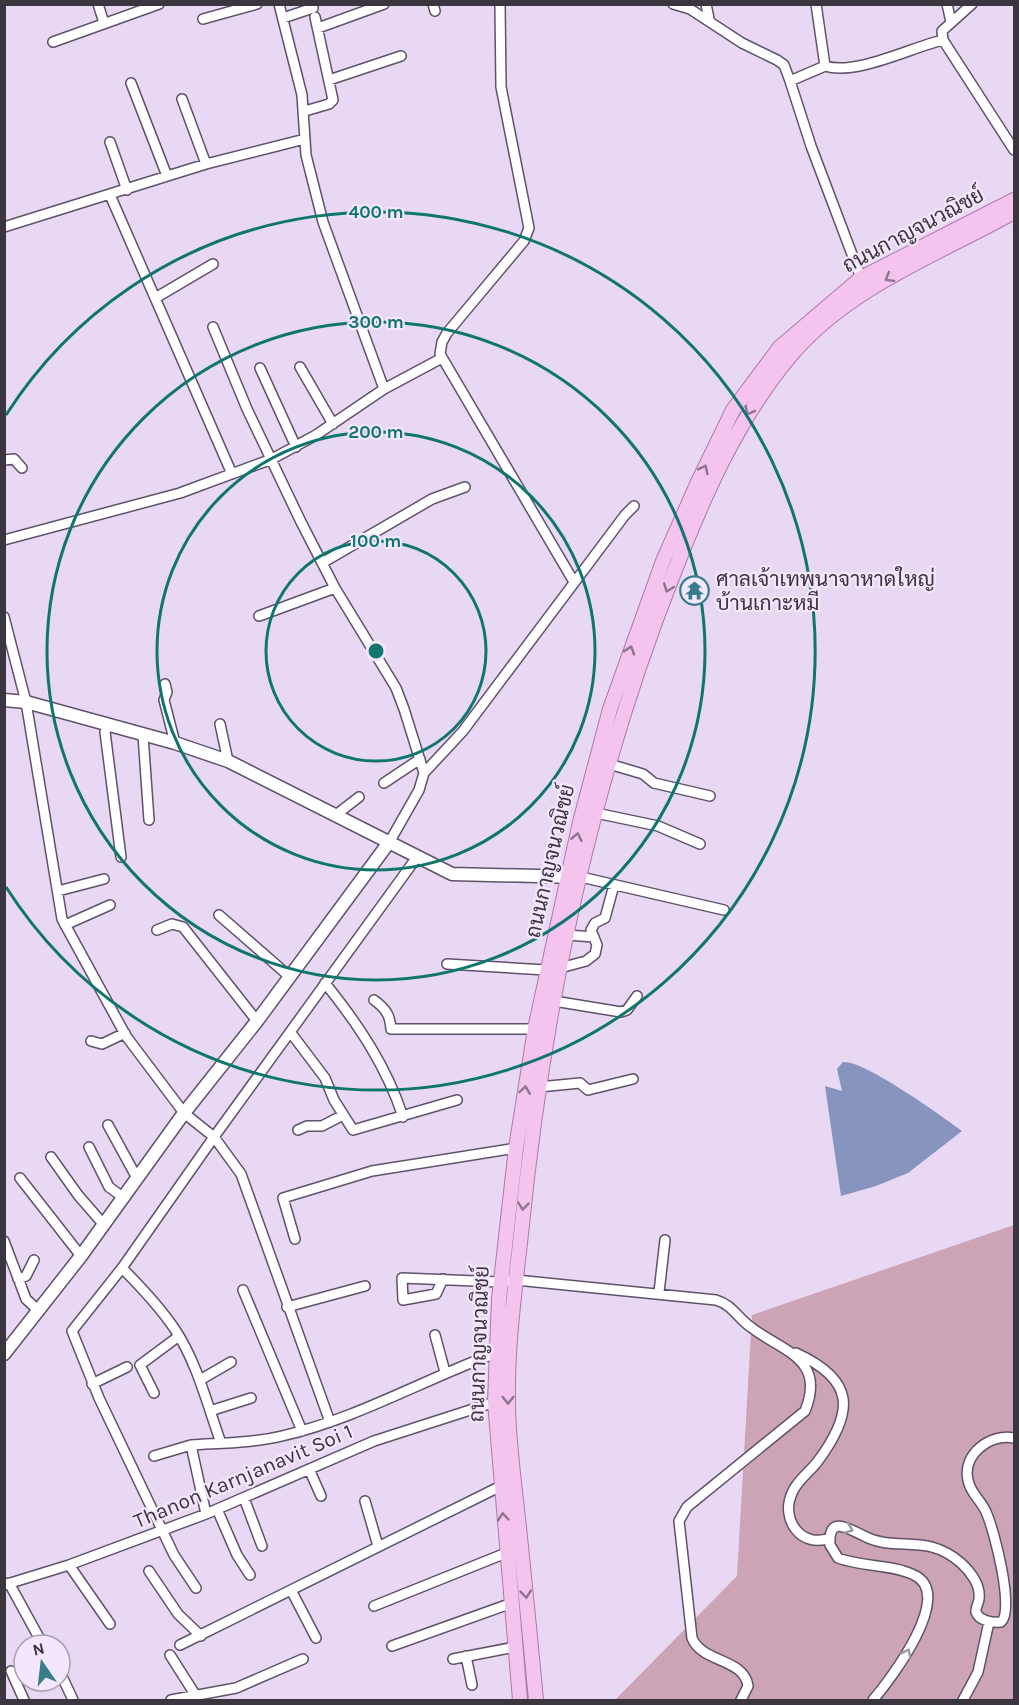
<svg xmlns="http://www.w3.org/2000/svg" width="1019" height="1705" font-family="Karla,Sarabun,sans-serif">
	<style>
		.green { fill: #cca4b6 }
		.water { fill: #8794be }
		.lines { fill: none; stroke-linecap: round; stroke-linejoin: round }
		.street-casing { stroke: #5f5269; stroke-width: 12 }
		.secondary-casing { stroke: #5f5269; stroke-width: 15 }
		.primary-casing { stroke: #af79ab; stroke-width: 16 }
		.street { stroke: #fff; stroke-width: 9 }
		.secondary { stroke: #fff; stroke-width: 12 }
		.primary { stroke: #f4c4ef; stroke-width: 14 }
		.oneway { stroke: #8e758f }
		.oneway2 { stroke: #9d9aa0 }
		.ring { fill: none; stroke: #0f766e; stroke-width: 3 }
		.labels { text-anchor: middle; stroke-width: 4.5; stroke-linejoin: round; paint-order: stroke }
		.street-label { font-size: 21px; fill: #3b3540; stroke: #f4e7fd }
		.poi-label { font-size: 21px; fill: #3b3540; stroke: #f4e7fd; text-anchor: start }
		.centre { fill: #0f766e; stroke: #f4e7fd; stroke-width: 3 }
		.ring-label { font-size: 18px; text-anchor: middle; font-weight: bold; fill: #0f766e; stroke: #f4e7fd; stroke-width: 4.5; stroke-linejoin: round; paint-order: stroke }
	</style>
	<rect width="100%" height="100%" fill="#e8d8f4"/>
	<path class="green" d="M1014,1225V1700H615L737,1576L752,1315Z"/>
	<path class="water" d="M843,1062C864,1060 942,1116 962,1131L908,1173L876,1186L841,1196L825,1086L842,1091L837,1069Z"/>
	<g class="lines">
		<defs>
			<path id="street" d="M98,4L104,23
				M279,4L302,95L306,155L323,222L384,389
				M433,4L435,11
				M500,4L501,87L529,228L524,241L447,333L442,342L440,354L574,582
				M673,4L690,9L742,43L777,60L784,65L790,81
				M706,4L709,19
				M816,4L825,66L790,81L811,146L861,278
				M947,4L951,22
				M283,18L313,8L312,4
				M203,19L257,4
				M318,28L384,4
				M943,40L1014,150
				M53,42L159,4
				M825,66C856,76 912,47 943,40L942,31L972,4
				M329,80L401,56
				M131,83L167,176
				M182,99L206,164
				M305,111L329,104L333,100L315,17
				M110,142L127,190
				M110,195L232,474
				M4,227L206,164L305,139
				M157,297L213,264
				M213,327L247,409L301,522L335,588L396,688L404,709L424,773L419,790L390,841
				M300,367L333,424
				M260,368L296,447
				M4,460L14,459L22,468
				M4,540L180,493L272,459L316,435L384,389L442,358
				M322,563L432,499L465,487
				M259,616L335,588
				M4,617L26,702L62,919L126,1036L184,1113L214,1137L241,1174L330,1422
				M165,684L167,692L164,700L175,743
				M220,724L228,761
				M108,725L105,732L121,857
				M143,735L149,820
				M609,764L643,774L654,783L710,796
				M424,773L463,731L625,515L634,506
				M384,783L420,759
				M596,813L658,826L700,844
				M337,814L359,797
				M581,877L724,910
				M58,891L104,879
				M219,915L290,977
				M65,925L110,905
				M157,930L172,924L183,927L257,1021
				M567,935L594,937
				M447,964L546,970
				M560,968L586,961L595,954L597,945L591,930L595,923L605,918L614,885
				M325,983C358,1024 387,1067 403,1117
				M374,1000C386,1009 390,1015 391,1029H535
				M554,1001L621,1012L627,1010L637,996
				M291,1033L325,1078L334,1100L353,1130L457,1100
				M91,1041L102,1044L125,1033
				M539,1087L580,1083L588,1090L633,1079
				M108,1125L137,1178
				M298,1130L307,1126H322L343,1115
				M89,1147L109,1187L124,1198
				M51,1157L78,1195L104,1225
				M20,1178L81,1256
				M295,1239L283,1198L372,1171L516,1148
				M4,1241L26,1299L39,1311
				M122,1268C141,1287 159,1306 174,1328C197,1362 207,1404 221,1443
				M18,1279L26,1276L34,1260
				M443,1279L436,1294L403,1300L402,1278L500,1282L516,1280L716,1300C733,1305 738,1319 752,1328C784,1352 826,1359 805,1411L687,1507L679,1521L692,1638C702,1663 744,1658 748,1686L741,1700
				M243,1290L302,1431
				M659,1292L665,1240
				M287,1307L365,1286
				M435,1335L445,1372
				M796,1353C855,1380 855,1411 818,1461C810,1472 797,1480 792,1493C780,1519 801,1549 830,1538
				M200,1380L231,1362
				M92,1384L127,1367
				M154,1393L140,1365L179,1336
				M210,1411L251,1398
				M154,1456L191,1445
				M309,1469L321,1496
				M244,1498L262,1546
				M365,1501L378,1546
				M217,1509L237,1555L250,1575
				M206,1514L191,1445C221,1443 253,1443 282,1436C356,1419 425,1379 496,1353
				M69,1565L110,1624
				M149,1571L178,1614L201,1636
				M9,1583L43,1645
				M4,1585L69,1565L206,1514L374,1441L495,1402
				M196,1588L174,1555L99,1398L72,1331L122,1268L214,1137L417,857
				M291,1590L316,1638
				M374,1606L506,1553
				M180,1645L501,1486
				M392,1646L512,1603
				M170,1655L196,1696
				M466,1656L472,1685
				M453,1659L515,1647
				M11,1671L24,1700
				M60,1672L73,1700
				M171,1700L236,1688L303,1659
				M873,1700C890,1680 956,1594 914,1575C891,1564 862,1567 838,1558L830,1545C828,1514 849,1529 864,1536C896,1553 926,1532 961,1563C970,1571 981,1585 979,1599C979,1603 975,1608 976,1612C979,1621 993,1623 1001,1622C1015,1611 994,1529 986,1512C981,1500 970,1493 968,1480C962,1454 991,1433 1014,1438
				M963,1700L978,1672L989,1622"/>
			<path id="secondary" d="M4,700L26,702L175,743L228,761L452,874L576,877
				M4,1354L81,1256L184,1113L257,1021L390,841"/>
			<path id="primary" d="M520,1700L495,1402L499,1299L516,1148L535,1029L580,822L610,709L663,561L698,482L733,410L780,347L861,278L1014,200
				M536,1700C530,1637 524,1573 517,1509C513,1473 508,1437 508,1401C507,1345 515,1289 521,1234C543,1010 590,785 673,575C703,498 737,419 791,355C850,286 937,255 1014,212"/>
		</defs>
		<use href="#street" class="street-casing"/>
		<use href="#secondary" class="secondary-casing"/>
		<use href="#primary" class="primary-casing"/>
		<use href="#street" class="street"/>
		<use href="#secondary" class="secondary"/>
		<use href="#primary" class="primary"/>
	</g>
	<defs><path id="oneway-chevron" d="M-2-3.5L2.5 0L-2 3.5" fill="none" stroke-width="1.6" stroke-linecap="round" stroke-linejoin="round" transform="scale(1.5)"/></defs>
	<g class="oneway">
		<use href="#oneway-chevron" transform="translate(889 278) rotate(149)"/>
		<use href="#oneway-chevron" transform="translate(749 411) rotate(119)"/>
		<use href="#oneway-chevron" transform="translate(704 469) rotate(-64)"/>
		<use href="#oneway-chevron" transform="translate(668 588) rotate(111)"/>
		<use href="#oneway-chevron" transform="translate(630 650) rotate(-72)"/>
		<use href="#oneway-chevron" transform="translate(577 837) rotate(-78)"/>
		<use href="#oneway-chevron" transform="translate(525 1090) rotate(-82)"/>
		<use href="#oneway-chevron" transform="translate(523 1206) rotate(96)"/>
		<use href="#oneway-chevron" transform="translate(508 1400) rotate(90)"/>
		<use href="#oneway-chevron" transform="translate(503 1517) rotate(-95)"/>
		<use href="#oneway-chevron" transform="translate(526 1594) rotate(84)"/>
	</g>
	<g class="oneway2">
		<use href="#oneway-chevron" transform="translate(849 1529) rotate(20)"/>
		<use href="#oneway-chevron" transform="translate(907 1653) rotate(-63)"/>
	</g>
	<g class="ring">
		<circle cx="376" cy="651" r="110"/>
		<circle cx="376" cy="651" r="219"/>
		<circle cx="376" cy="651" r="329"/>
		<path d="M6 415A439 439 0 1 1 6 887"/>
	</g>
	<defs>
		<symbol id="temple-ring" viewBox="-11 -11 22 22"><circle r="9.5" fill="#f4e7fd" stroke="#387d8b" stroke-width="1.5"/><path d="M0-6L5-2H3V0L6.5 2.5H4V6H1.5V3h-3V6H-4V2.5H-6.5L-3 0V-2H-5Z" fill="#387d8b"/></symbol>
	</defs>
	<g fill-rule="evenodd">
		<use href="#temple-ring" x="678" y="574" width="33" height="33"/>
	</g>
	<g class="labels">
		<g class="street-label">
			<text transform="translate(913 230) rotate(-28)" y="7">ถนนกาญจนวณิชย์</text>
			<text transform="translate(550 861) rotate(-77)" y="7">ถนนกาญจนวณิชย์</text>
			<text transform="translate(479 1344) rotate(-88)" y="7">ถนนกาญจนวณิชย์</text>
			<text transform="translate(243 1476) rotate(-23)" y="7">Thanon Karnjanavit Soi 1</text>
		</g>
		<g class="poi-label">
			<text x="716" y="586">ศาลเจ้าเทพนาจาหาดใหญ่<tspan x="716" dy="24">บ้านเกาะหมี</tspan></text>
		</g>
	</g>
	<circle cx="376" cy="651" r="9" class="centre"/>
	<g class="ring-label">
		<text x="376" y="218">400 m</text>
		<text x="376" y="328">300 m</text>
		<text x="376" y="438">200 m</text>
		<text x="376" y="547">100 m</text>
	</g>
	<rect width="1019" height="1705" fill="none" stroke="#3b3540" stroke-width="12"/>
	<g transform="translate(42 1663) rotate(346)"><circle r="28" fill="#f4e7fd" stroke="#aaa0b1" stroke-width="1.5"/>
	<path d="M0-4.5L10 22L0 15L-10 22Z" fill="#387d8b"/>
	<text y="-9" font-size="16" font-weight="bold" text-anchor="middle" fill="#3b3540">N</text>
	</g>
</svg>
